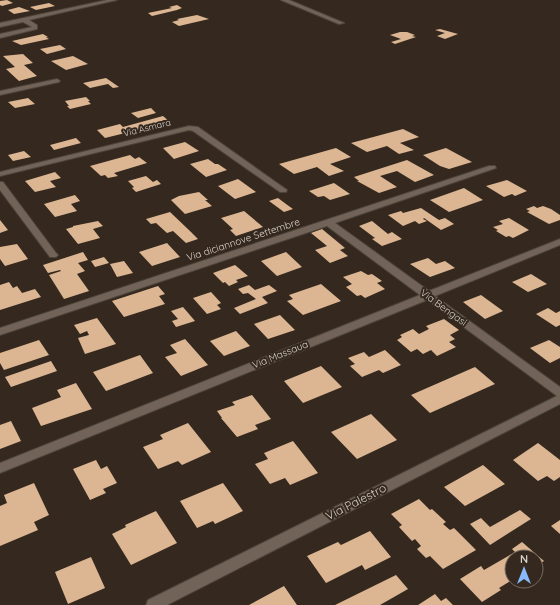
<svg xmlns="http://www.w3.org/2000/svg" width="560" height="605" font-family="Quicksand,sans-serif">
	<style>
		.building { fill: #dcb693 }
		.lines { fill: none; stroke-linecap: round; stroke-linejoin: round }
		.minor-casing { stroke: #4d443a; stroke-width: 2 }
		.minor { fill: #716357; fill-rule: evenodd }
		.labels { text-anchor: middle; stroke-width: 4; stroke-linejoin: round; paint-order: stroke }
		.far-street-label { font-size: 9px; fill: #d8d1ca; stroke: #35291f }
		.street-label { font-size: 10px; fill: #d8d1ca; stroke: #35291f }
		.near-street-label { font-size: 12px; fill: #d8d1ca; stroke: #35291f }
	</style>
	<rect width="100%" height="100%" fill="#35291f"/>
	<path class="building" d="M7,0L13,3L2,6L0,5V1Z
		M49,3L55,6L36,10L30,7Z
		M177,5L182,8L177,10L152,16L148,13L172,8L169,7Z
		M19,7L30,11L14,14L8,10Z
		M197,15L209,19L179,26L172,22L179,20L177,19Z
		M440,29L458,34L445,39L437,36L445,33L435,30Z
		M400,32H407L415,35L412,36L416,37L395,44L391,42L401,39L390,35Z
		M43,34L48,37H46L49,39L21,45L12,41Z
		M60,45L66,49L47,54L40,49Z
		M23,54L33,63L24,65L37,76L19,81L6,69L15,67L3,56Z
		M73,56L88,64L66,70L51,61Z
		M106,78L119,87L113,88L108,84L90,88L83,83Z
		M86,97L90,101H88L91,104L70,109L67,106H69L65,101Z
		M28,98L35,104L15,108L8,102Z
		M151,108L156,113L138,118L131,113Z
		M163,116L170,122L105,138L97,130L120,124L123,127Z
		M403,129L419,137L400,143L414,150L399,154L387,146L367,152L351,143Z
		M76,138L81,143L54,150L50,145Z
		M185,142L199,151L174,159L163,148Z
		M336,148L351,157L330,164L344,171L329,176L317,167L294,174L279,164Z
		M446,148L472,162L449,169L440,166L423,155Z
		M24,151L31,157L13,161L8,155Z
		M130,155L135,159L139,157L147,163L114,173L118,176L108,178L105,175L101,176L90,166Z
		M208,159L215,164H218L227,170L206,177L190,164Z
		M407,160L434,175L415,182L397,171L380,176L397,187L379,193L357,181H359L354,177Z
		M55,172L61,178L50,181L56,187L35,192L25,181Z
		M146,176L153,182L157,180L161,184L136,192L132,188L134,187L128,181Z
		M238,179L256,192L235,199L218,186Z
		M507,180L527,191L515,196L512,194L504,197L486,186Z
		M334,183L350,194L330,200L324,196L318,197L309,191Z
		M464,188L483,200L449,212L430,200Z
		M199,192L208,200H205L212,206L185,214L171,200L179,196Z
		M75,195L80,201L71,204L77,211L55,217L44,204Z
		M278,198L286,204L293,209L284,212L269,201Z
		M534,206L537,208L543,206L551,209L560,215V220L549,224L527,212L530,211L526,209Z
		M421,208L439,220L445,218L454,224L441,230L424,218L423,219L427,221L419,224L415,221L403,226L388,215L401,211L403,213Z
		M244,211L263,227L236,236L230,230L233,229L221,218Z
		M170,212L191,232L198,239L186,243L173,231L167,233L156,223L151,224L146,219Z
		M509,218L529,230L513,238L509,236L506,237L496,231L498,230L493,227L503,224L499,221Z
		M0,220L8,230L0,233Z
		M98,221L103,226L93,229L100,238L78,244L66,229L73,227V226Z
		M372,221L388,234L392,232L402,239L382,246L372,239L375,238L359,226Z
		M322,229L345,248L340,250L348,256L330,263L315,250L327,246L311,233Z
		M167,243L180,257L152,266L139,252Z
		M17,244L28,259L5,266L0,259V247Z
		M83,252L88,260L78,263L85,271L77,274L89,291L64,299L49,275L61,271L60,270L48,273L43,265Z
		M286,252L302,267L277,276L261,261Z
		M104,257L109,263L95,267L91,261Z
		M428,258L436,264L445,261L455,268L430,277L410,264Z
		M124,261L133,273L117,277L110,264Z
		M235,265L248,276L236,280L238,282L229,286L225,282L223,283L213,273Z
		M361,271L368,275L372,274L382,281L377,283L385,289L365,298L361,295L357,296L346,287L352,284L343,277Z
		M531,274L547,284L528,292L512,282Z
		M9,282L13,288L17,286L22,293L35,289L41,297L0,310V285Z
		M321,284L341,301L303,315L287,301L293,299L289,295Z
		M249,285L255,290L269,285L277,291L262,297L268,303L240,314L234,308L256,299L248,293L243,294L238,289Z
		M158,286L165,294L159,296L165,304L124,317L112,301Z
		M211,292L221,303L217,305L221,309L207,314L193,298Z
		M481,295L503,311L485,319L463,302Z
		M183,307L195,321L176,327L172,321L178,319L171,311Z
		M548,308L556,313L560,311V325L556,327L536,314Z
		M280,315L295,330L268,339L254,324Z
		M97,318L116,344L85,354L78,338L89,335L87,331L80,334L74,325Z
		M444,319L459,330L450,335L455,339L449,342L456,347L437,356L431,350L423,354L417,349L411,352L397,340L402,337L400,335L413,329L419,334L429,329L426,326Z
		M236,331L250,346L224,356L210,341Z
		M185,339L208,365L181,376L165,357L177,353L170,345Z
		M39,340L49,355L4,370L0,363V353Z
		M549,340L560,347V358L550,363L530,348Z
		M385,350L401,365L383,373L379,370L362,377L350,366L355,364L348,358L364,352L369,357Z
		M140,355L153,373L106,391L93,372Z
		M51,361L57,371L11,387L5,377Z
		M321,366L342,387L303,403L284,381Z
		M475,367L495,384L430,413L411,395Z
		M76,383L92,409L41,426L32,408L61,397L57,390Z
		M252,395L271,419L255,425L258,429L237,437L221,418H222L217,411L235,405L232,402Z
		M371,414L397,440L357,459L331,432Z
		M11,421L21,441L0,449V425Z
		M188,423L211,452L182,465L178,461L158,469L143,447L163,439L160,435Z
		M293,441L318,473L290,485L285,478L270,484L255,464L268,459L264,453Z
		M538,443L560,460V477L554,481L547,476L538,481L513,460Z
		M96,460L101,469L107,466L117,483L103,489L106,493L90,500L73,469Z
		M483,465L505,484L465,506L444,487Z
		M34,483L49,515L34,522L38,530L0,546V506L7,503L4,495Z
		M223,483L243,511L215,524L213,521L197,528L180,501Z
		M419,499L430,510L432,509L446,522L443,524L450,530L454,528L476,550L443,569L430,556L426,558L417,549L421,546L415,539L412,541L399,527L402,525L391,514Z
		M520,510L531,519L490,545L470,524L481,518L490,527Z
		M156,511L177,543L131,565L112,534L126,527L125,525Z
		M560,520V534L551,526Z
		M370,531L391,557L365,570L362,565L326,583L307,556L338,542L341,545Z
		M522,542L544,561L536,566V557H512V580L499,588L501,590L482,602L460,579L481,566L484,570L515,552L512,549Z
		M91,557L105,588L68,604L55,572Z
		M396,575L408,589L380,605H335Z
		M284,586L297,605H249Z
		M435,594L441,601L446,598L453,605H418Z"/>
	<g class="lines">
		<defs>
			<path id="minor" d="M107,0H117L29,20L37,25V29L0,38V34L32,27L23,22L0,27V23Z
				M281,0H289L344,23L339,24Z
				M57,79L60,81L59,82L0,95V91Z
				M189,126L198,127L287,190L286,192H280L193,131L189,130L0,176V172Z
				M489,166H495L496,168L335,223L429,291L560,239V245L435,296L560,387V404L167,605H146L148,600L557,396L427,300L0,473V463L420,295L327,226L0,335V328Z
				M0,182H3L56,253L58,255L56,257H50L0,190Z"/>
		</defs>
		<use href="#minor" class="minor-casing"/>
		<use href="#minor" class="minor"/>
	</g>
	<g class="labels">
		<g class="far-street-label">
			<text transform="translate(147 128) rotate(-14)" y="3">Via Asmara</text>
		</g>
		<g class="street-label">
			<text transform="translate(243 239) rotate(-18)" y="4">Via diciannove Settembre</text>
			<text transform="translate(444 307) rotate(36)" y="4">Via Bengasi</text>
			<text transform="translate(280 354) rotate(-22)" y="4">Via Massaua</text>
		</g>
		<g class="near-street-label">
			<text transform="translate(356 502) rotate(-27)" y="4">Via Palestro</text>
		</g>
	</g>
	<g transform="translate(524 569)"><circle r="19" fill="#35291f" stroke="#766c63"/>
	<path d="M0-3L7 15L0 10L-7 15Z" fill="#88bafc"/>
	<text y="-6" font-size="11" font-weight="bold" text-anchor="middle" fill="#d8d1ca">N</text>
	</g>
</svg>
